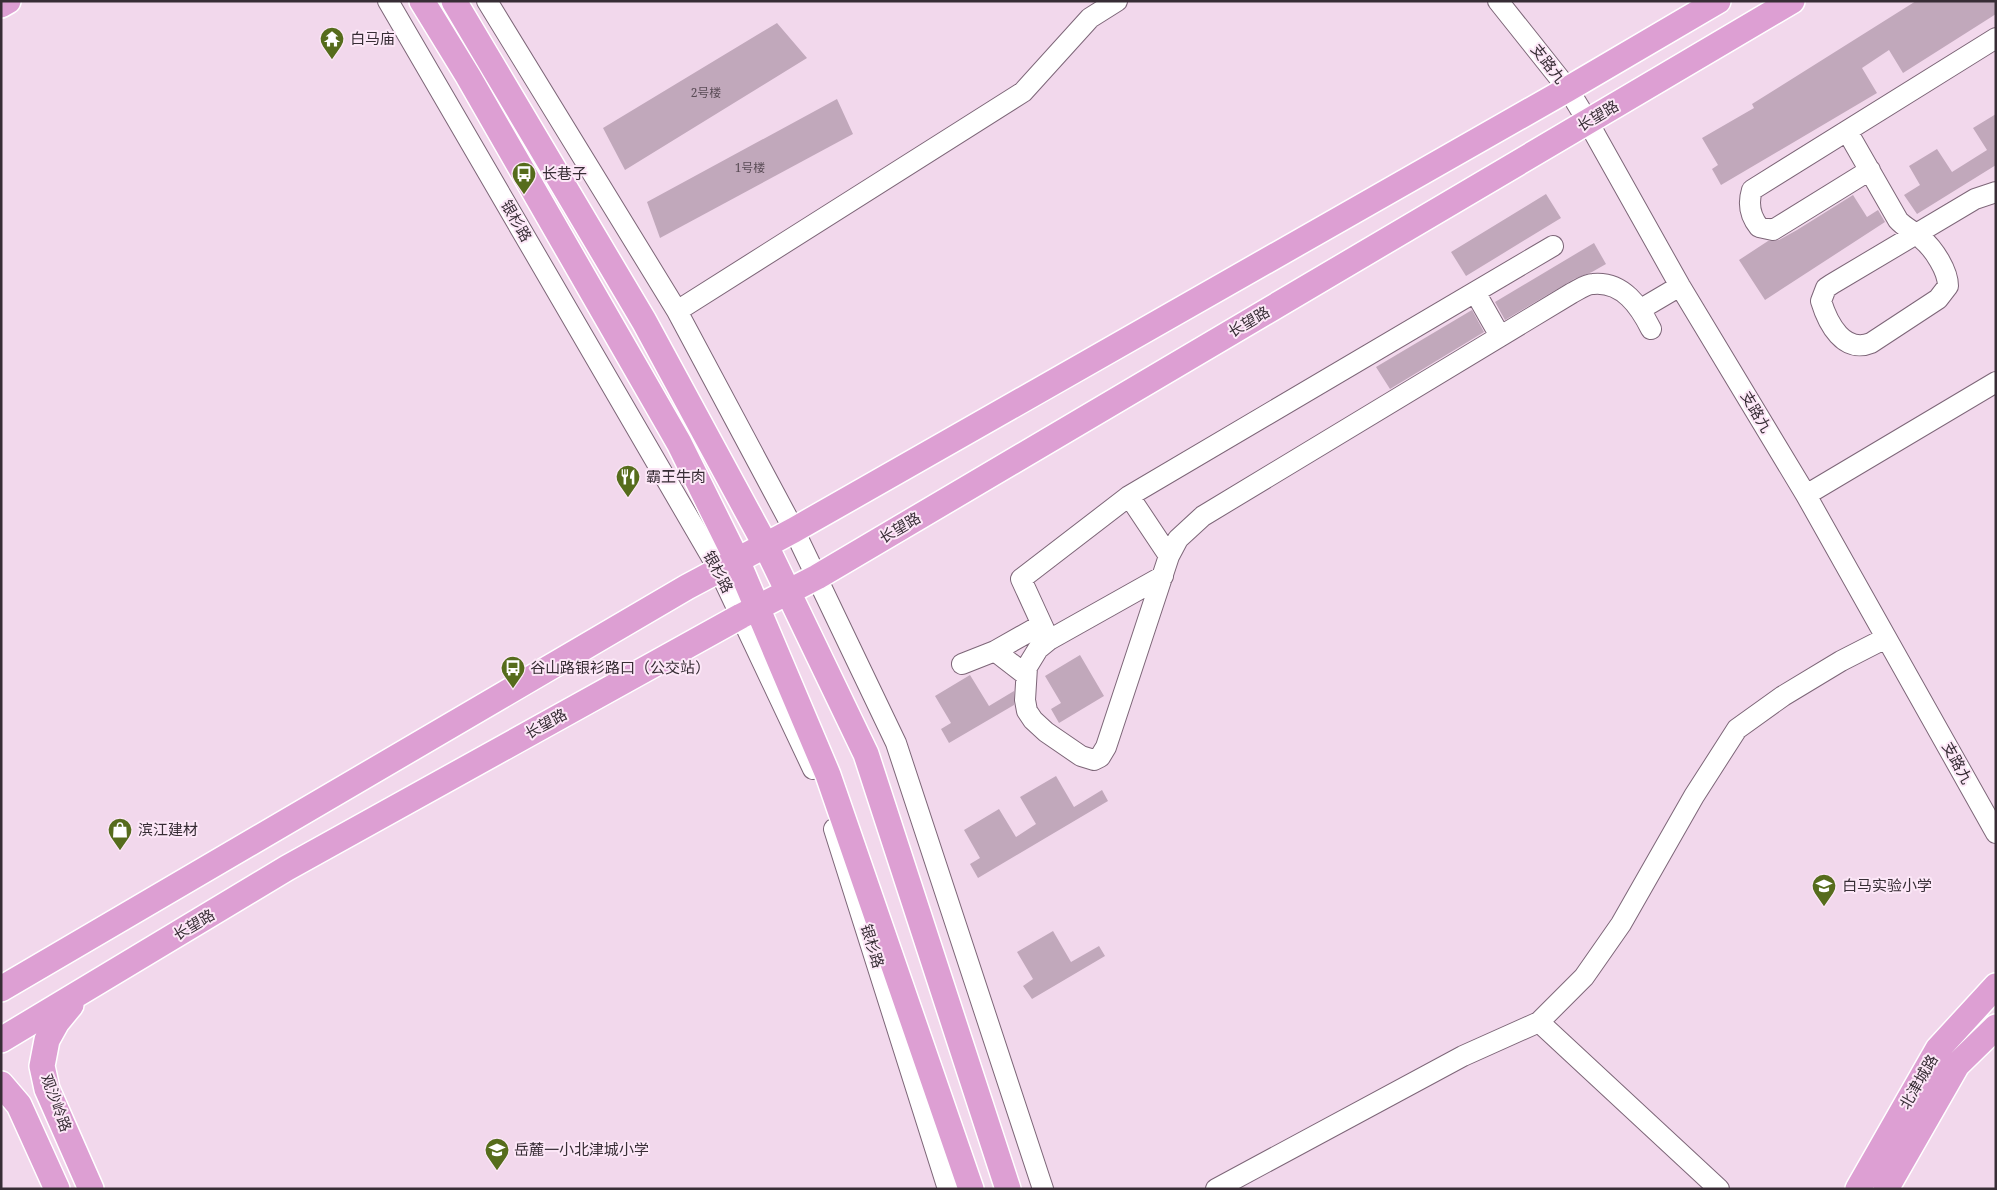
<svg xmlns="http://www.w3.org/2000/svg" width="1997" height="1190" font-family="'Noto Serif','Noto Sans SC',serif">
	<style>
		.building { fill: #c1a8bb }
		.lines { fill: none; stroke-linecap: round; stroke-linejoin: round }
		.minor-casing { stroke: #7d6678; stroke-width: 22 }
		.major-casing { stroke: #fff; stroke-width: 28 }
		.minor { stroke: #fff; stroke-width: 20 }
		.major { stroke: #dd9fd3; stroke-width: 25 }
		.labels { text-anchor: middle; stroke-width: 4; stroke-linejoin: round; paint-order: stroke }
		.number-label { font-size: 12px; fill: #5a4c56 }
		.poi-label { font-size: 15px; fill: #372d35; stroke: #fce7f7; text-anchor: start }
		.street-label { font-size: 15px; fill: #372d35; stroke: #fce7f7 }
	</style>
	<rect width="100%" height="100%" fill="#f2d8ec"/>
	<path class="building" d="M1916,1H1996V14L1903,73L1889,50L1862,68L1877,93L1721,185L1712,169L1718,165L1702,138L1754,108L1752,104Z
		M777,23L807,58L625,170L603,128Z
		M837,99L853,134L660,238L647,202Z
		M1996,114V165L1917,214L1904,195L1920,185L1909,166L1937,149L1952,172L1987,150L1973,128Z
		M1546,194L1561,218L1466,276L1451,252Z
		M1853,195L1867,217L1878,210L1885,222L1765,300L1739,260L1768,241L1779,240L1797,230Z
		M1594,243L1606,264L1592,272L1574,279L1505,320L1495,302Z
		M1472,310L1484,332L1390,389L1376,367Z
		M1080,655L1104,696L1059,723L1051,709L1061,703L1045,676Z
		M970,675L989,706L1014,691V705L949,743L941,729L951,723L935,696Z
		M1056,776L1074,807L1102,790L1108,801L978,878L970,864L980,858L964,830L999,809L1016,837L1036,824L1020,797Z
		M1053,931L1071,962L1099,946L1105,956L1032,999L1023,986L1033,979L1017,952Z"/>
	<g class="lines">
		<defs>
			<path id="minor" d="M388,1L719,570L813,769
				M487,1L677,311L794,530L896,743L1043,1189
				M1498,1L1568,89L1588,122L1680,286L1806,495L1996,833
				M1847,131L1898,220C1905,228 1914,231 1922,239C1934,249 1948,271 1948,286L1938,299L1871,343C1844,354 1828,324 1821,301L1826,288L1832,284L1975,199L1996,192
				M1870,170L1773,230L1759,227C1750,216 1748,203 1752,190L1996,38
				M1475,292L1500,336
				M1641,309L1680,286
				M677,311L1023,92L1090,18L1117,1
				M1806,495L1996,382
				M1129,496L1169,556
				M1163,576L1049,640L1038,649L1027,667L1025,700L1027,711L1033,720L1046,732L1081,756L1094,760L1100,757L1106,747L1169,556L1178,539L1203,516L1572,293C1578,290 1586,284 1593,284C1623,281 1640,307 1651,329
				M1049,640L1021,579L1129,496L1553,246
				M995,651L1026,675
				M962,664L995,651L1041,625
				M834,829L948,1189
				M1539,1022L1719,1189
				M1216,1189L1463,1056L1539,1022L1584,977L1621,924L1694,796L1737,729L1783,696L1841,661L1886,638"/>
			<path id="major" d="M422,1L468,76L679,443L737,560L828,775L971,1189
				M454,1L644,321L766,546L866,754L1008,1189
				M1,5L8,1
				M1,989L687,587L794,530L1568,89L1718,1
				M71,1005L57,1022L47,1040L42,1066L47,1089L91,1189
				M1,1040L287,868L741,616L817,577L1792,1
				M1,1084L19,1105L57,1189
				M1858,1189L1938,1049L1996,986
				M1886,1189L1957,1065L1996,1027"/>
		</defs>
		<use href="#minor" class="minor-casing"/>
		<use href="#major" class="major-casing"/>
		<use href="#minor" class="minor"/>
		<use href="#major" class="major"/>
	</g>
	<defs>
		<symbol id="temple-pin" viewBox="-11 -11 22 30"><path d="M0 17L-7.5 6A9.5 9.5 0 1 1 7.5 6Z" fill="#566c1c" stroke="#fce7f7"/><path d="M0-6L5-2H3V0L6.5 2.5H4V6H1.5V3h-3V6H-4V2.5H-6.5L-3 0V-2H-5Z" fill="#fff"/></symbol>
		<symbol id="bus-pin" viewBox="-11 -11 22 30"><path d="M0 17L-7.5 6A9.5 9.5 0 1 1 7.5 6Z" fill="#566c1c" stroke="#fce7f7"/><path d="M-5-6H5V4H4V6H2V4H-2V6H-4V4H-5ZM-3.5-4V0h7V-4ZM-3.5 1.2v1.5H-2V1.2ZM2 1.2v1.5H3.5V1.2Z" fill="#fff"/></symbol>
		<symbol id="restaurant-pin" viewBox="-11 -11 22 30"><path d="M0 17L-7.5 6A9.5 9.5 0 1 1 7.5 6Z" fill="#566c1c" stroke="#fce7f7"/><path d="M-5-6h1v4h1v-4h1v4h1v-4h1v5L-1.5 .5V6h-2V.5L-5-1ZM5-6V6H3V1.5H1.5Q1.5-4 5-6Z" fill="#fff"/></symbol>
		<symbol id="shop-pin" viewBox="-11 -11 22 30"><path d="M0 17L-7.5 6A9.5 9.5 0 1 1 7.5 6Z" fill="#566c1c" stroke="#fce7f7"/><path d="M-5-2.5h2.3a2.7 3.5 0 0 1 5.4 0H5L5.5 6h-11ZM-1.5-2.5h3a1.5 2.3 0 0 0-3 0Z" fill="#fff"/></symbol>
		<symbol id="school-pin" viewBox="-11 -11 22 30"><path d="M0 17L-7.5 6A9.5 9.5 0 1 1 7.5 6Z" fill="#566c1c" stroke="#fce7f7"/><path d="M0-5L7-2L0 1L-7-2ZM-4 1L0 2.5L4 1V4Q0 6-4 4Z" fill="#fff"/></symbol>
	</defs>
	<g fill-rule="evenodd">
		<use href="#temple-pin" x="318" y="25" width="28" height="38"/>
		<use href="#bus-pin" x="510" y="160" width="28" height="38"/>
		<use href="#restaurant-pin" x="614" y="463" width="28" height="38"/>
		<use href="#bus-pin" x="499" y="654" width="28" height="38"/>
		<use href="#shop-pin" x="106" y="816" width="28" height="38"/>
		<use href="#school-pin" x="1810" y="872" width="28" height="38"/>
		<use href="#school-pin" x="483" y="1136" width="28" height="38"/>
	</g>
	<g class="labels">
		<g class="number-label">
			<text x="706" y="97">2号楼</text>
			<text x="750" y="172">1号楼</text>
		</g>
		<g class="poi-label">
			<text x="350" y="44">白马庙</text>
			<text x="542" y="179">长巷子</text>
			<text x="646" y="482">霸王牛肉</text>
			<text x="530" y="673">谷山路银衫路口（公交站）</text>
			<text x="138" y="835">滨江建材</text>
			<text x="1842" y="891">白马实验小学</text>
			<text x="514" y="1155">岳麓一小北津城小学</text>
		</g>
		<g class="street-label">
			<text transform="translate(1548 64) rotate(52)" y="5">支路九</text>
			<text transform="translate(1598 116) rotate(-31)" y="5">长望路</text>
			<text transform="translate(516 221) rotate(60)" y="5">银杉路</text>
			<text transform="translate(1249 322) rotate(-31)" y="5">长望路</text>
			<text transform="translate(1756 412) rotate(59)" y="5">支路九</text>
			<text transform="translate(900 528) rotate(-31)" y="5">长望路</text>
			<text transform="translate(718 572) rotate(62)" y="5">银杉路</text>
			<text transform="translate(546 724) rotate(-29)" y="5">长望路</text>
			<text transform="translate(1957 763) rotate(61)" y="5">支路九</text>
			<text transform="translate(194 925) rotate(-31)" y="5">长望路</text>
			<text transform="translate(872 946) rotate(73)" y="5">银杉路</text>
			<text transform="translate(1919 1082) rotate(-60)" y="5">北津城路</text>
			<text transform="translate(56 1103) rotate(70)" y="5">观沙岭路</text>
		</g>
	</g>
	<rect width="1997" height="1190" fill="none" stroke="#372d35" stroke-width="5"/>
</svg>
